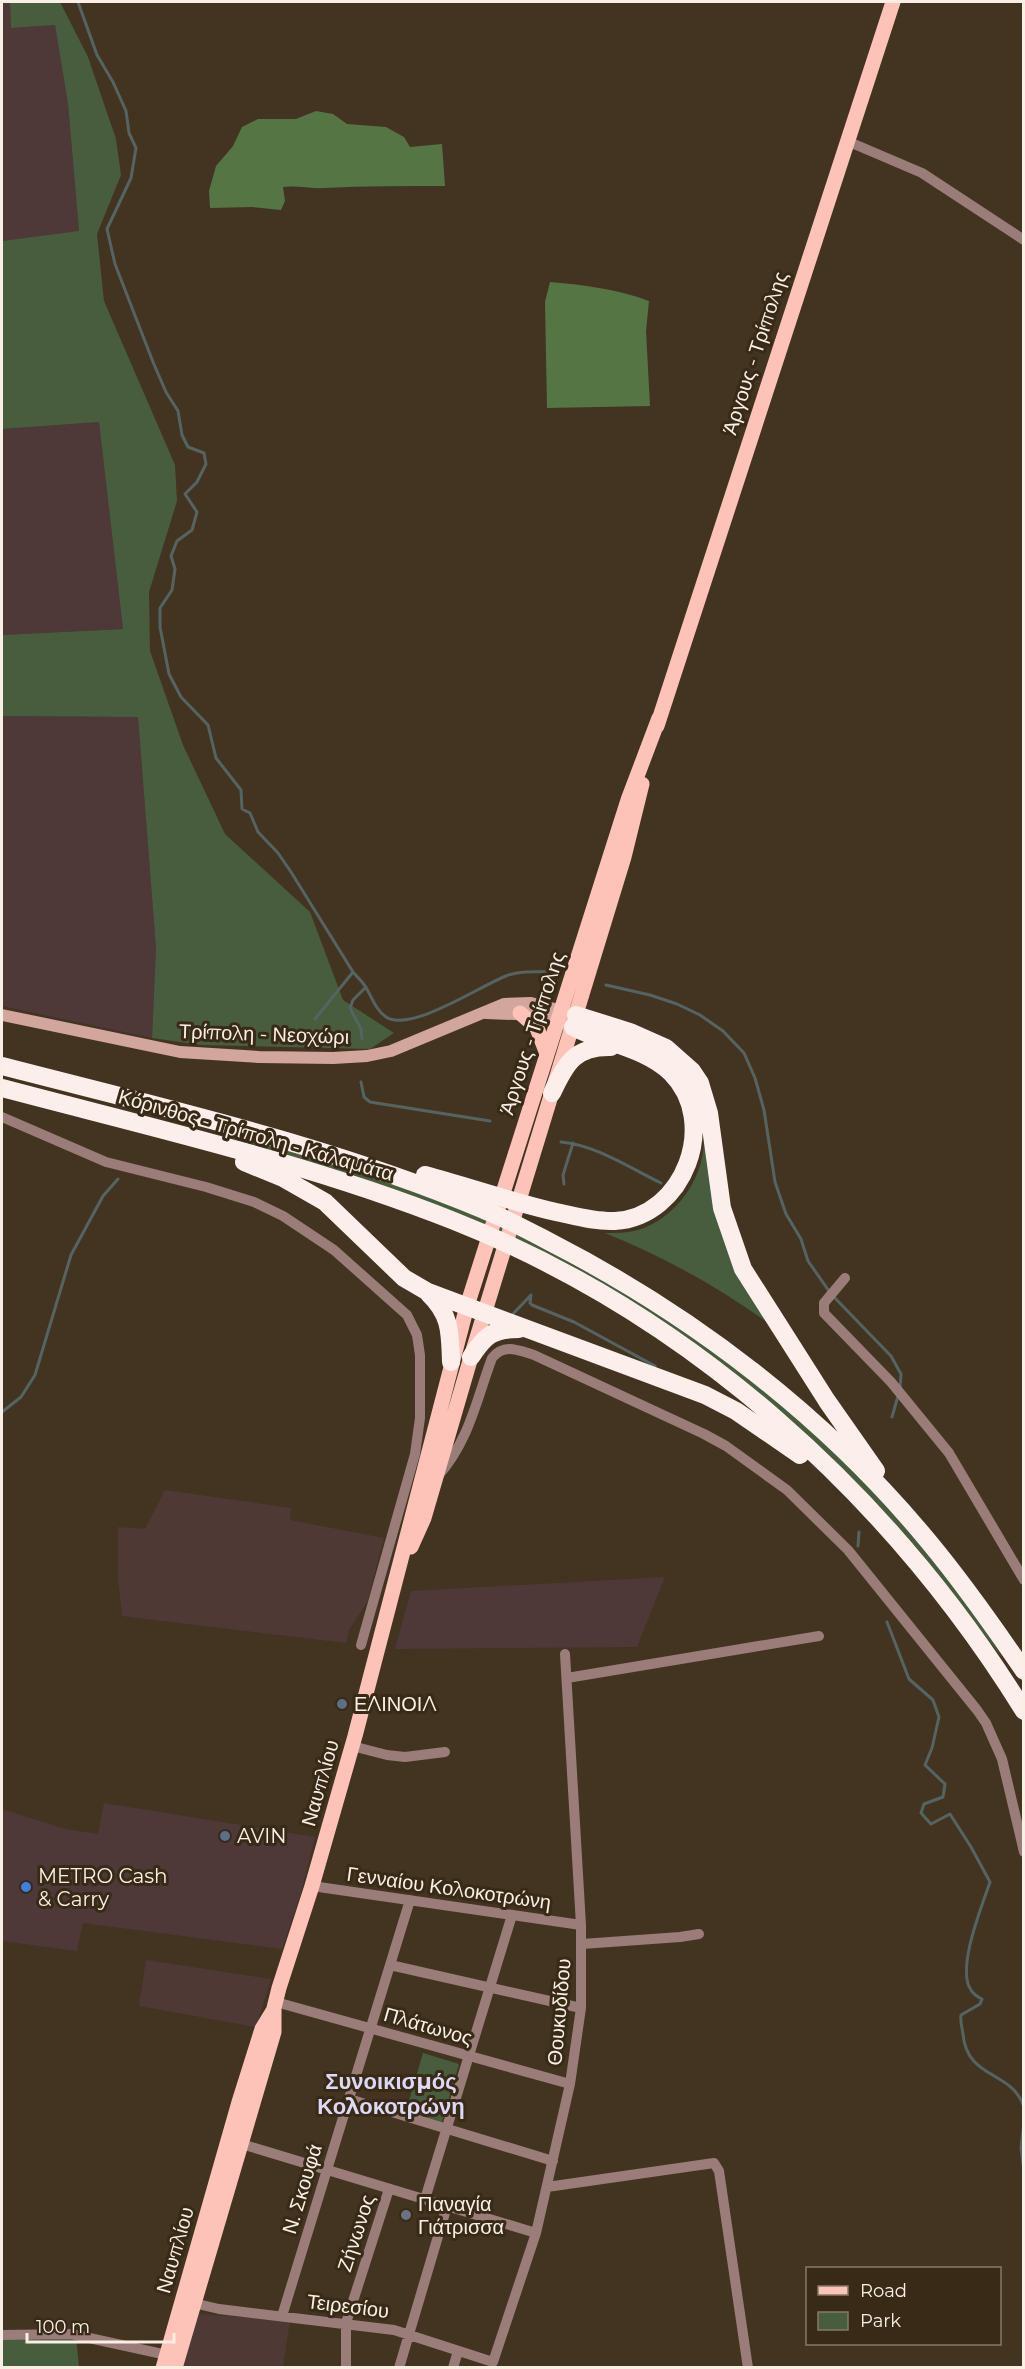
<svg xmlns="http://www.w3.org/2000/svg" width="1025" height="2369" font-family="Montserrat,sans-serif">
	<style>
		.commercial { fill: #4e3935 }
		.industrial { fill: #4e3938 }
		.green { fill: #485c3e }
		.forest { fill: #557545 }
		.lines { fill: none; stroke-linecap: round; stroke-linejoin: round }
		.stream { stroke: #556462; stroke-width: 3 }
		.street { stroke: #9a7d78; stroke-width: 10 }
		.secondary { stroke: #d2a59d; stroke-width: 12 }
		.primary { stroke: #fdc3b8; stroke-width: 15 }
		.highway { stroke: #fceeeb; stroke-width: 18 }
		.service-dot { fill: #5c6f8a; stroke: #382a17; stroke-width: 2 }
		.shop-dot { fill: #3f7fe0; stroke: #382a17; stroke-width: 2 }
		.worship-dot { fill: #6b7280; stroke: #382a17; stroke-width: 2 }
		.labels { text-anchor: middle; stroke-width: 6; stroke-linejoin: round; paint-order: stroke }
		.street-label { font-size: 20px; fill: #f9efe4; stroke: #382a17 }
		.poi-label { font-size: 20px; fill: #f9efe4; stroke: #382a17; text-anchor: start }
		.quarter-label { font-size: 22px; font-weight: bold; fill: #dcd8f5; stroke: #382a17 }
	</style>
	<rect width="100%" height="100%" fill="#433421"/>
	<path class="commercial" d="M165,1490L291,1508L290,1520L384,1538L367,1602L349,1630L346,1643L122,1616L118,1579V1527L145,1529Z
		M146,1960L271,1979L256,2027L139,2006Z
		M198,2314L290,2320L283,2367L183,2368Z"/>
	<path class="industrial" d="M2,2H10L11,28L55,25L68,104L79,232L2,241Z
		M99,422L123,629L2,635V429Z
		M2,716L138,717L156,948L152,1038L2,1006Z
		M665,1577L637,1647L395,1649L411,1591Z
		M104,1803L315,1837L301,1893L282,1949L83,1923L77,1951L2,1941V1809L65,1829L98,1834Z"/>
	<path class="green" d="M10,2H60L88,57L116,139L121,175L97,234L104,301L175,465L177,501L149,592L150,651L183,745L225,834L310,912L343,1000L394,1033L370,1049L201,1045L152,1038L156,948L138,717L2,716V635L123,629L99,422L2,429V241L79,231L68,104L55,25L11,28Z
		M666,1054L695,1086L717,1188L775,1328C722,1289 667,1258 605,1233C616,1233 627,1233 638,1230C680,1217 712,1168 702,1124C696,1098 680,1076 666,1054Z
		M222,1135C284,1146 344,1166 403,1188C430,1198 458,1207 485,1219C516,1232 546,1249 575,1266C597,1277 619,1288 639,1301C777,1388 921,1517 1003,1659L917,1548L872,1499L778,1409L709,1354L523,1242L483,1224L356,1176Z
		M423,2053L459,2064L442,2122L406,2111Z
		M76,2337L79,2367H2V2340Z"/>
	<path class="forest" d="M316,111L333,114L347,124L386,127L404,137L410,147L442,144L445,186C405,186 365,186 325,188C311,189 298,185 283,187L285,201L281,210L252,207L210,208L209,191L216,166L233,146L242,127L258,119H296Z
		M550,282C585,285 617,289 649,301L646,331L650,406L547,408L545,302Z"/>
	<g class="lines">
		<path class="stream" d="M78,2L97,55L113,82L126,111L129,133L136,148L131,178L107,229L115,264L153,362L166,392L178,411L182,435L188,447L204,453L206,464L197,482L185,494L197,512L192,530L177,541L171,556L175,569L172,590L160,608V627L169,674L181,697L208,725L216,758L241,790L242,809L250,813L258,832L278,853L291,872L353,972C357,977 362,981 365,986C372,997 375,1009 386,1017C410,1033 480,986 506,976C520,970 541,972 557,972
			M606,985L650,995L677,1004L700,1015L723,1031L744,1053L755,1078L764,1110L775,1182L786,1214L801,1239L808,1261L829,1291
			M315,1019L353,972
			M362,1039L361,1029L350,1008L353,1000L366,987
			M361,1082L364,1097L370,1102L490,1121
			M561,1142C596,1145 630,1168 661,1183
			M564,1184L563,1175L573,1143
			M531,1295L530,1303L532,1305L574,1322L655,1366
			M833,1296L891,1356L901,1374L900,1389
			M512,1315L530,1296
			M2,1412L21,1397L35,1375L71,1255L103,1196L118,1179
			M892,1417L898,1396
			M858,1546L859,1532
			M887,1622L909,1679L933,1700L939,1717L932,1748L925,1765L945,1784L943,1797L924,1804L921,1813L931,1824L950,1814L971,1847L990,1882C982,1906 956,1969 971,1990C973,1994 978,1997 982,1999L980,2004L961,2015C960,2022 962,2027 963,2034C967,2080 1012,2070 1024,2107
			M1024,2122L1021,2148L1024,2171"/>
		<path class="street" d="M847,141L922,173L1024,240
			M2,1117L106,1162L206,1187L254,1202L283,1216L334,1250L407,1315L417,1335L420,1355V1418L415,1454L361,1645
			M845,1278L824,1303V1313L891,1382L949,1453L1024,1580
			M438,1476C469,1441 476,1401 492,1358C504,1343 518,1350 534,1355L704,1434L726,1446L787,1490L848,1550L977,1710L986,1723L1002,1759L1024,1852
			M567,1678L819,1636
			M352,1746L387,1755L405,1757L445,1752
			M312,1886L581,1925
			M582,1944L680,1937L699,1934
			M390,1965L581,2008
			M276,2002L570,2084
			M349,2099L553,2161
			M235,2142L536,2233
			M547,2187L714,2163L719,2171L748,2368
			M425,2199L512,1915
			M189,2302L219,2309L394,2330L493,2362L536,2233L570,2084L581,2008V1925L565,1654
			M282,2316L410,1900
			M2,2335L71,2334L167,2355
			M346,2368V2323L389,2189
			M399,2368L447,2206
			M453,2368L458,2351"/>
		<path class="secondary" d="M486,1013L540,1015L566,1024
			M2,1015L180,1052L259,1057L333,1058L367,1056L391,1051L504,1004L531,1003L570,1013"/>
		<path class="primary" d="M657,726L893,2
			M520,1013L537,1028L547,1054
			M411,1547L424,1518L471,1357L624,857L642,784
			M163,2368L239,2102L262,2029L273,2011
			M175,2368L274,2032V2008L279,1988L312,1886L355,1736L467,1306L628,800L659,718"/>
		<path class="highway" d="M576,1015L630,1032L666,1048L692,1071L700,1083L709,1113L722,1208L743,1269L827,1401L876,1471
			M2,1066C164,1108 329,1145 484,1210C507,1219 529,1231 550,1242C694,1316 826,1417 929,1542C963,1583 994,1627 1024,1671
			M2,1088C153,1128 308,1163 454,1221C691,1315 890,1495 1024,1711
			M552,1093C566,1063 575,1046 611,1047
			M244,1162L283,1178L325,1202L404,1278L428,1292L705,1395L736,1411L800,1455
			M425,1175C469,1187 512,1202 556,1212C575,1216 595,1222 615,1221C684,1217 720,1122 671,1073C646,1048 603,1043 573,1027
			M429,1294C451,1315 450,1333 451,1362
			M471,1357C485,1335 493,1329 519,1329"/>
	</g>
	<g class="service-dot">
		<circle cx="342" cy="1704" r="6"/>
		<circle cx="225" cy="1836" r="6"/>
	</g>
	<circle class="shop-dot" cx="26" cy="1887" r="6"/>
	<circle class="worship-dot" cx="406" cy="2215" r="6"/>
	<g class="labels">
		<g class="street-label">
			<text transform="translate(755 353) rotate(-72)" y="7">Άργους - Τρίπολης</text>
			<text transform="translate(532 1033) rotate(-72)" y="7">Άργους - Τρίπολης</text>
			<text transform="translate(264 1034) rotate(2)" y="7">Τρίπολη - Νεοχώρι</text>
			<text transform="translate(256 1135) rotate(16)" y="7">Κόρινθος - Τρίπολη - Καλαμάτα</text>
			<text transform="translate(320 1783) rotate(-74)" y="7">Ναυπλίου</text>
			<text transform="translate(449 1888) rotate(8)" y="7">Γενναίου Κολοκοτρώνη</text>
			<text transform="translate(559 2012) rotate(-85)" y="7">Θουκυδίδου</text>
			<text transform="translate(428 2026) rotate(16)" y="7">Πλάτωνος</text>
			<text transform="translate(302 2189) rotate(-73)" y="7">Ν. Σκουφά</text>
			<text transform="translate(356 2233) rotate(-72)" y="7">Ζήνωνος</text>
			<text transform="translate(175 2250) rotate(-74)" y="7">Ναυπλίου</text>
			<text transform="translate(348 2306) rotate(7)" y="7">Τειρεσίου</text>
		</g>
		<g class="poi-label">
			<text x="354" y="1711">ΕΛΙΝΟΙΛ</text>
			<text x="237" y="1843">AVIN</text>
			<text x="38" y="1883">METRO Cash<tspan x="38" dy="23">&amp; Carry</tspan></text>
			<text x="418" y="2211">Παναγία<tspan x="418" dy="23">Γιάτρισσα</tspan></text>
		</g>
		<g class="quarter-label">
			<text x="391" y="2089">Συνοικισμός<tspan x="391" dy="25">Κολοκοτρώνη</tspan></text>
		</g>
	</g>
	<rect width="1025" height="2369" fill="none" stroke="#f9efe4" stroke-width="6"/>
	<rect x="806" y="2267" width="195" height="78" fill="#382a17" stroke="#857969" stroke-width="1.5"/>
	<rect x="818" y="2286" width="30" height="9" fill="#fdc3b8" stroke="#857969" stroke-width="1.5"/>
	<text x="860" y="2297" font-size="18" fill="#f9efe4">Road</text>
	<rect x="818" y="2312" width="30" height="18" fill="#485c3e" stroke="#857969" stroke-width="1.5"/>
	<text x="860" y="2327" font-size="18" fill="#f9efe4">Park</text>
	<path d="M27 2333v9h147v-9" fill="none" stroke="#f9efe4" stroke-width="3"/>
	<text x="36" y="2333" font-size="18" fill="#f9efe4" stroke="#382a17" stroke-width="4.5" paint-order="stroke">100 m</text>
</svg>
